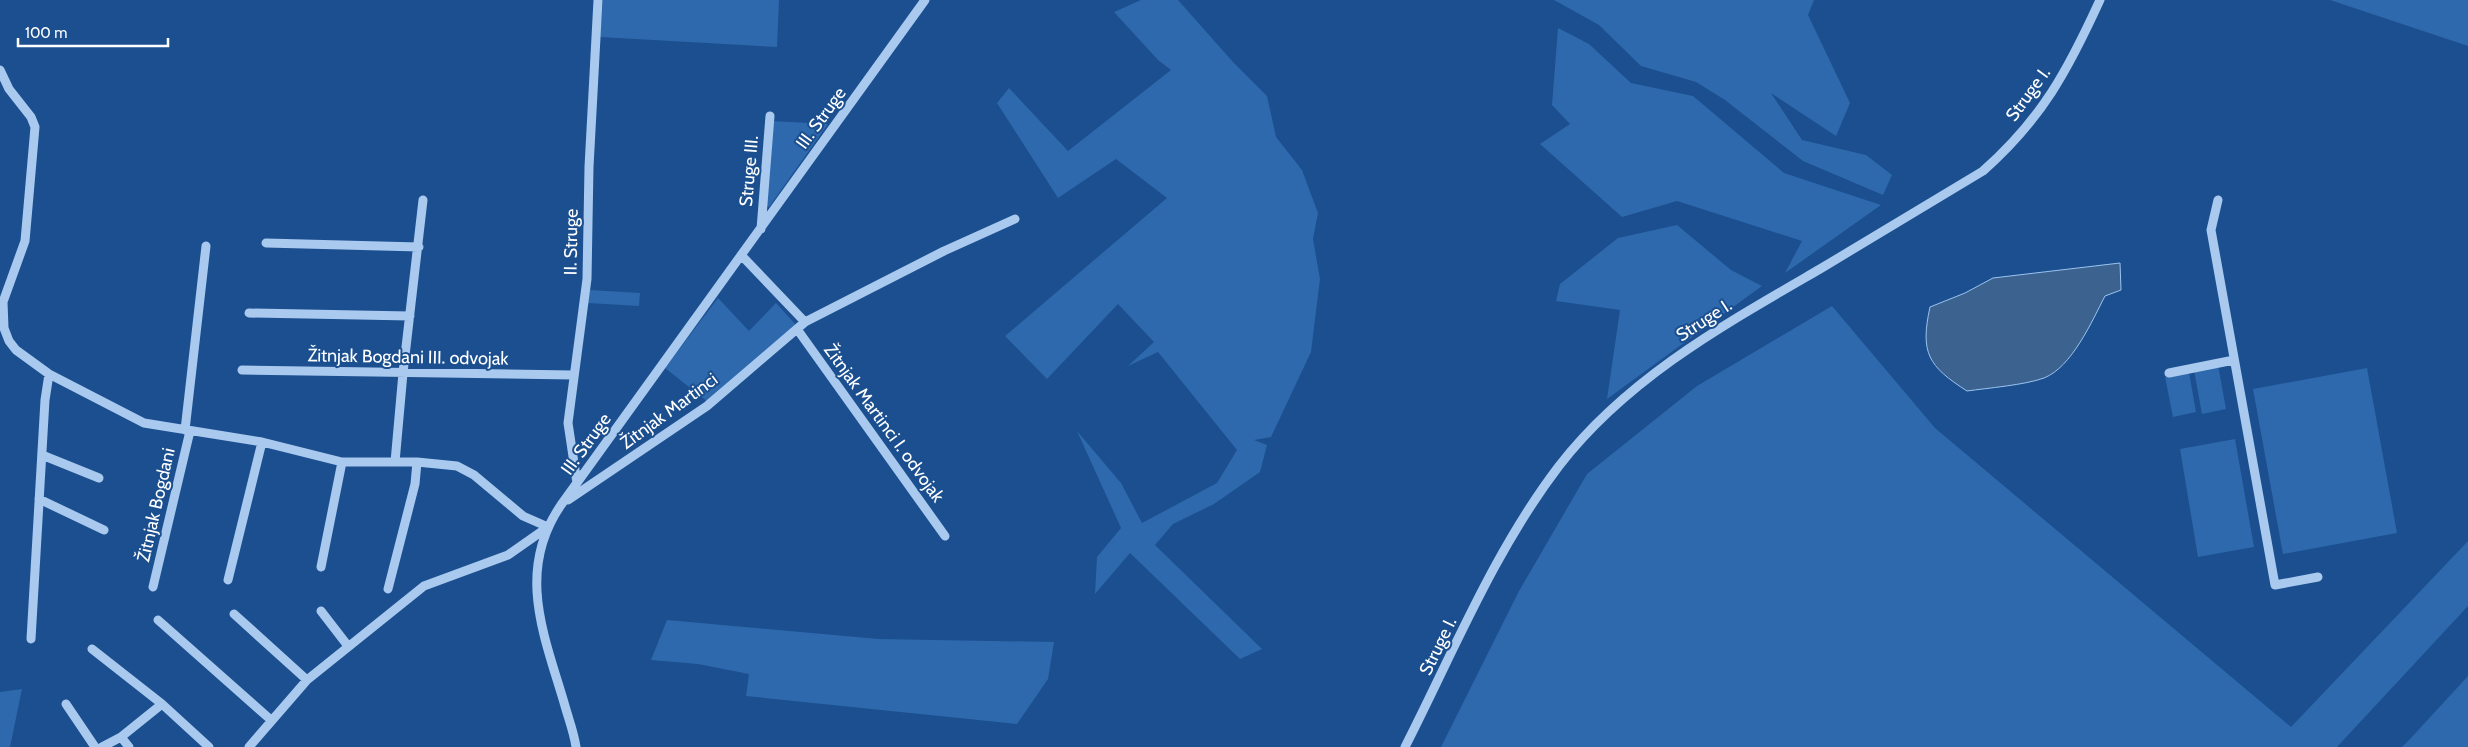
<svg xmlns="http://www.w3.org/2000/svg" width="2468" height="747" font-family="Cabin,sans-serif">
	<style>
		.green { fill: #2e69ad }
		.water { fill: #3c6290; stroke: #9cc4f0 }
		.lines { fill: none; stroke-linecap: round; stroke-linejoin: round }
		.minor { stroke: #a9c9ee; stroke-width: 9 }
		.labels { text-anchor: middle; stroke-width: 4; stroke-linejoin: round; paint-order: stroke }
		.street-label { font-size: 18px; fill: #fff; stroke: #1b4f8f }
	</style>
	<rect width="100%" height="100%" fill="#1b4f8f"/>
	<path class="green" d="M603,0H779L777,47L600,37Z
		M1141,0H1178L1233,62L1267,96L1276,137L1302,170L1318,213L1313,239L1320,279L1311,352L1271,437L1254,440L1267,445L1260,472L1214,504L1173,524L1155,545L1262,649L1240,659L1130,553L1095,594L1097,557L1121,528L1077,431L1121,483L1142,523L1217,483L1237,450L1158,352L1128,366L1154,342L1118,304L1047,379L1005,336L1167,198L1116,159L1058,198L997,103L1009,88L1068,151L1171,70L1158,60L1114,12Z
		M1554,0H1814L1808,15L1850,103L1836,136L1771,93L1802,140L1866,155L1892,175L1883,195L1803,161L1725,100L1696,82L1641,66L1599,25Z
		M2330,0H2468V46Z
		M1558,28L1589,44L1631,83L1693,96L1784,173L1881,205L1785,273L1802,241L1677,201L1622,217L1540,144L1570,124L1552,105Z
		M771,121L828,124L769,207L764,204Z
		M1677,225L1731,270L1762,286L1607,399L1620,310L1556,301L1560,284L1618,238Z
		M590,290L640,293L639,306L588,303Z
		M718,298L749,331L776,303L796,325L708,402L665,368Z
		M1832,306L1935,428L2291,727L2468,541V606L2337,747H1441L1519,591L1587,474L1697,386Z
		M2218,365L2226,409L2202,414L2194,370Z
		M2367,368L2397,533L2283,554L2253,389Z
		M2189,372L2196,412L2173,417L2165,377Z
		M2235,439L2254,547L2198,557L2180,449Z
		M667,620L878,639L1054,642L1048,679L1017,724L746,696L749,674L698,664L651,660Z
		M2468,676V747H2402L2410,739Z
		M22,689L10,747H0V692Z"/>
	<path class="water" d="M2120,263L2121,290L2105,296C2092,321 2072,367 2044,378C2025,385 1988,388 1967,391C1928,366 1920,353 1930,307L1965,293L1993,278Z"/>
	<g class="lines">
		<path class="minor" d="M0,70L9,89L31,117L35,127L25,241L3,302L4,328L9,341L16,350L49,374L144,423L262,442L342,462H417L457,466L474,475L523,516L548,527
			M2218,200L2211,230L2275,585L2318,577
			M761,229L770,116
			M266,243L419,247
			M741,255L805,322
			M249,313L410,316
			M797,329L945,536
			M242,370L573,375
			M2169,373L2234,360
			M185,430L206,246
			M42,455L99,478
			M395,462L403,373L423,200
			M577,483L568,423L587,279L589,167L598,0
			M39,499L104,530
			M568,500L707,406L805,322L944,251L1015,219
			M321,567L342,462
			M228,580L262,442
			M153,587L190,431
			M388,589L415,484L417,462
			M321,611L348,646
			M234,614L307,680
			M158,620L271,720
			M31,639L45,400L49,374
			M92,649L162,704L209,747
			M66,704L95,747
			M121,737L129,747
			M102,747L121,737L162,704
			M249,747L307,680L424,586L508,555L548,527
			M576,747C574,733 569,720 565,706C545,637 515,572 561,505L925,0
			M1405,747C1453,653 1494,551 1559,466C1627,378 1725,324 1820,269C1874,237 1928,204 1983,171C2042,119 2068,70 2100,0"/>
	</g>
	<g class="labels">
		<g class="street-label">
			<text transform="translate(2028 94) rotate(-54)" y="6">Struge I.</text>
			<text transform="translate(821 118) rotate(-54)" y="6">III. Struge</text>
			<text transform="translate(749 171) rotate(-85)" y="6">Struge III.</text>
			<text transform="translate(571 242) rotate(-89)" y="6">II. Struge</text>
			<text transform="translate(1704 320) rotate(-33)" y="6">Struge I.</text>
			<text transform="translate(408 357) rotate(1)" y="6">Žitnjak Bogdani III. odvojak</text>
			<text transform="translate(669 411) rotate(-36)" y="6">Žitnjak Martinci</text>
			<text transform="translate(884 423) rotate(54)" y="6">Žitnjak Martinci I. odvojak</text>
			<text transform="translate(586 444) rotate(-54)" y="6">III. Struge</text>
			<text transform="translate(156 505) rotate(-77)" y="6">Žitnjak Bogdani</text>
			<text transform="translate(1438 646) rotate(-64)" y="6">Struge I.</text>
		</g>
	</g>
	<path d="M18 38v8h150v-8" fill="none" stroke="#ffffff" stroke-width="2.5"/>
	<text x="25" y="38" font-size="15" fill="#ffffff" stroke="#1b4f8f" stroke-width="4" paint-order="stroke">100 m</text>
</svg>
